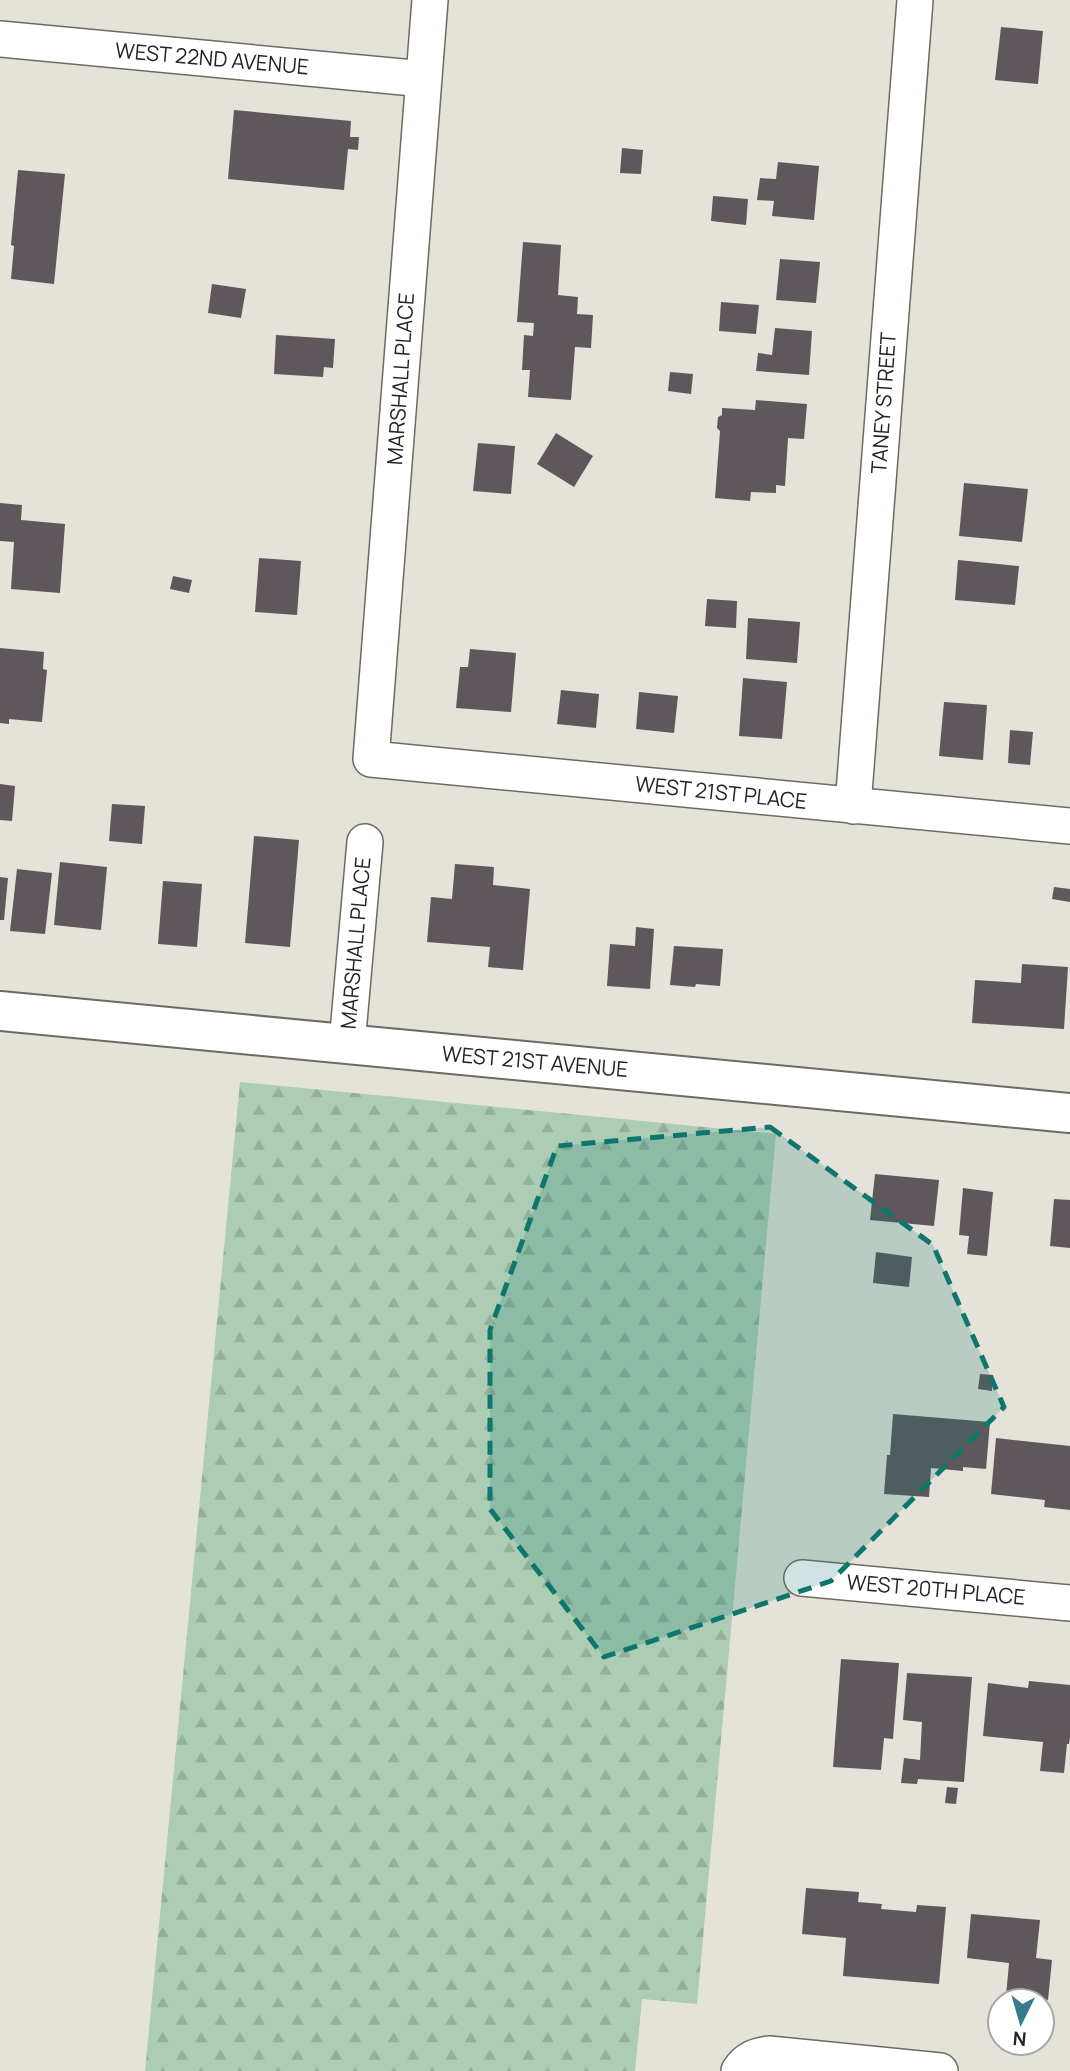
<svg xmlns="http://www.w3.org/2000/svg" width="1070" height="2071" font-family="Manrope,sans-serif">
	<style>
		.forest { fill: url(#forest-firs) }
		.building { fill: #5e575c }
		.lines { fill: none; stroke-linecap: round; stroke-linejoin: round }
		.street-casing { stroke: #6c6b62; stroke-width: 38 }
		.secondary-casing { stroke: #6c6b62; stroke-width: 42 }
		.street { stroke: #fff; stroke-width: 35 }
		.secondary { stroke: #fff; stroke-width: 38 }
		.marked { fill: #0f766e; fill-opacity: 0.2; stroke: #0f766e; stroke-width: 5; stroke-dasharray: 14 9; stroke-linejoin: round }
		.labels { text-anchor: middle; stroke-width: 7; stroke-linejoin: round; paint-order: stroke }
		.street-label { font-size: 21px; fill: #252421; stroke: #fff }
	</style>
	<defs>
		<pattern id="forest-firs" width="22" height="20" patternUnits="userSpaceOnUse" patternTransform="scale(1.75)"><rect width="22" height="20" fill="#accdb3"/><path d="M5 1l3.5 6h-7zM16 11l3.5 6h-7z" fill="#94b09a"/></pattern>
	</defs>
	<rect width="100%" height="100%" fill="#e4e2d9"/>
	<path class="forest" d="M240,1082L776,1134L697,2004L642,1999L635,2071H145Z"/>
	<path class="building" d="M1001,27L1043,31L1038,84L995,80Z
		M234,110L351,121L350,137H359L358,150L348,149L344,190L228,179Z
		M622,148L643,150L641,174L620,173Z
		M778,162L819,166L814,220L772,216L774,201L757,200L760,178L776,179Z
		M18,170L65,174L54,284L11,279L14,246L11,245Z
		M713,196L748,199L746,225L711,221Z
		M523,242L561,245L558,295L578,297L577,314L593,315L591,348L575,347L571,400L528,397L530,370H522L524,335L533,336L534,323L517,322Z
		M780,259L820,262L816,303L776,300Z
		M212,284L246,289L241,318L208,313Z
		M721,302L759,305L756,334L719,331Z
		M775,328L812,331L809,375L756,371L758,353L772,355Z
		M276,335L335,339L333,368L324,367L323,377L274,374Z
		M670,372L693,374L691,394L668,391Z
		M756,400L807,404L804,439L788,438L785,486L776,485V493L751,492L750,501L715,498L720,431L717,428L718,417L722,415V408L755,410Z
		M556,433L593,456L574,487L537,464Z
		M478,443L515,446L511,494L473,491Z
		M964,483L1028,489L1022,542L959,536Z
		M0,503L22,505L21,520L65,524L60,593L11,589L14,542L0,541Z
		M259,558L301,561L297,615L255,612Z
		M958,560L1019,566L1015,605L955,600Z
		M173,576L192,580L189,593L170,589Z
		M707,599L737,601L736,628L705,626Z
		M748,618L800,622L797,663L746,659Z
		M0,648L44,652L43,669L47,670L42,722L9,719V724L0,723Z
		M470,649L516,653L511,712L456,708L460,667H468Z
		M743,678L787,682L782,739L739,736Z
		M561,690L599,694L596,728L557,724Z
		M639,692L678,696L674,733L636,729Z
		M944,702L987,705L983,760L939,756Z
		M1010,730L1033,732L1030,765L1008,763Z
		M0,784L15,786L12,821L0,820Z
		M112,804L145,806L142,844L109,841Z
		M254,836L299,840L290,947L245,943Z
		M60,862L107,867L101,930L54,925Z
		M455,864L494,867L493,885L530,889L523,970L488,967L490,947L427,942L431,897L452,899Z
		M17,869L52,873L45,934L10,931Z
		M0,877L8,878L4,920H0Z
		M163,881L202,884L197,947L158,944Z
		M1054,887L1070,889V902L1052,899Z
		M636,927L654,929L650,989L607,986L610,944L635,946Z
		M674,946L723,949L720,986L696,984L695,987L670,985Z
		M1022,964L1068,967L1064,1029L972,1023L975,980L1021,983Z
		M875,1174L939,1180L934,1226L870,1220Z
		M963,1188L993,1192L987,1256L967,1254L969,1236L959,1235Z
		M1054,1199L1070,1200V1248L1050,1246Z
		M876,1252L912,1257L909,1287L873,1283Z
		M980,1374L993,1375L992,1391L978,1389Z
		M893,1414L990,1422L986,1469L963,1467V1471L931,1468L929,1497L884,1494L887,1455H890Z
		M996,1438L1070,1446V1510L1044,1507L1045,1500L991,1494Z
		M841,1659L899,1663L893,1739L884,1738L881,1770L833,1767Z
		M907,1673L972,1677L964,1782L918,1779L917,1784L901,1783L904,1758L920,1760L922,1722L903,1720Z
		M1029,1681L1070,1685V1737L1069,1744H1067L1064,1773L1040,1771L1043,1742L983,1736L988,1683L1028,1688Z
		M947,1787L958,1788L956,1804L945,1803Z
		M806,1888L859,1892L858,1902L882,1904L881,1909L916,1912L917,1905L946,1907L939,1984L843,1976L846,1938L802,1934Z
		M971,1914L1040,1920L1036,1958L1052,1960L1048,2000L1006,1996L1009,1963L967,1958Z"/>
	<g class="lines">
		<defs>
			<path id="street" d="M430,0L371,759L1070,826
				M0,39L424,79
				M853,806L915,0
				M347,1044L365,842
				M802,1578L1070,1603
				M739,2071C747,2059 755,2056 769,2054L940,2071"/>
			<path id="secondary" d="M0,1011L1070,1113"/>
		</defs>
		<use href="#street" class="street-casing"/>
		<use href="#secondary" class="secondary-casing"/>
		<use href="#street" class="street"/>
		<use href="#secondary" class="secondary"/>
	</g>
	<path class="marked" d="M770,1127L933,1245L1004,1407L831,1581L604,1657L490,1509V1330L557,1146Z"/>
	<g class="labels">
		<g class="street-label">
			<text transform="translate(212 59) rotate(5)" y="7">WEST 22ND AVENUE</text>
			<text transform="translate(401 379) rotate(-86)" y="7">MARSHALL PLACE</text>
			<text transform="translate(884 403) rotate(-86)" y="7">TANEY STREET</text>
			<text transform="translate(721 793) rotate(6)" y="7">WEST 21ST PLACE</text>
			<text transform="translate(356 943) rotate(-85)" y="7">MARSHALL PLACE</text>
			<text transform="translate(535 1062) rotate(5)" y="7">WEST 21ST AVENUE</text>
			<text transform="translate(936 1590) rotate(5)" y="7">WEST 20TH PLACE</text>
		</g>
	</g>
	<g transform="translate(1021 2022) rotate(185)"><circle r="33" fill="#ffffff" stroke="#a8a7a6" stroke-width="2"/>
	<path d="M0-5L12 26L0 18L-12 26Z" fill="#39798d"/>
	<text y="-10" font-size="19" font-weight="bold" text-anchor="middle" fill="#252421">N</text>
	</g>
</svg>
